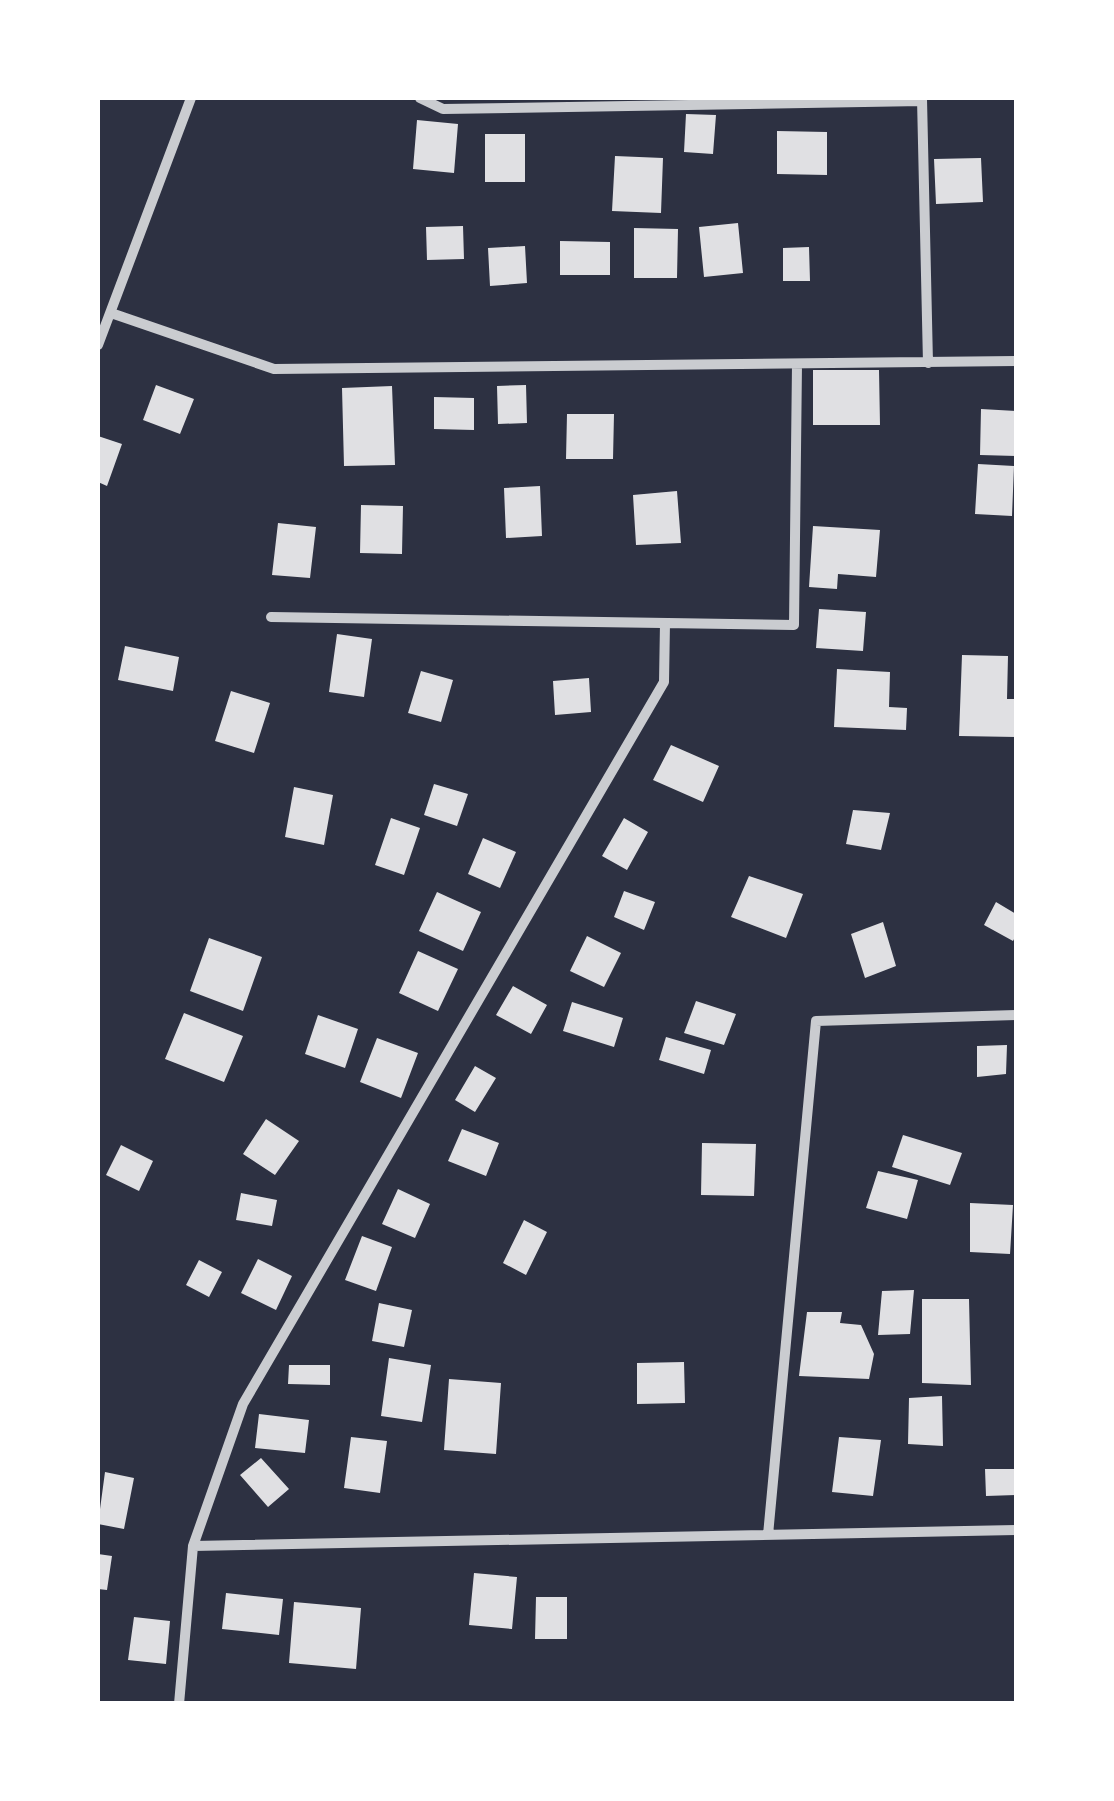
<svg xmlns="http://www.w3.org/2000/svg" width="1114" height="1801" font-family="Karla,sans-serif">
	<style>
		.building { fill: #e0e0e3 }
		.lines { fill: none; stroke-linecap: round; stroke-linejoin: round }
		.minor { stroke: #caccd0; stroke-width: 10 }
	</style>
	<rect width="100%" height="100%" fill="#2d3142"/>
	<path class="building" d="M686,114L716,115L713,154L684,152Z
		M417,120L458,124L454,173L413,169Z
		M777,131L827,132V175L777,174Z
		M485,134H525V182H485Z
		M615,156L663,158L661,213L612,211Z
		M981,158L983,202L936,204L934,159Z
		M738,223L743,273L704,277L699,227Z
		M463,226L464,259L427,260L426,227Z
		M634,228L678,229L677,278H634Z
		M560,241L610,242V275H560Z
		M525,246L527,283L490,286L488,248Z
		M809,247L810,281H783V248Z
		M813,370H879L880,425H813Z
		M156,385L194,399L180,434L143,420Z
		M526,385L527,423L498,424L497,386Z
		M392,386L395,465L344,466L342,388Z
		M434,397L474,398V430L434,429Z
		M981,409L1016,411V456L980,455Z
		M567,414H614L613,459H566Z
		M98,436L122,444L107,486L98,482Z
		M978,464L1014,466L1012,516L975,514Z
		M540,486L542,536L506,538L504,488Z
		M677,491L681,543L636,545L633,495Z
		M361,505L403,506L402,554L360,553Z
		M278,523L316,527L310,578L272,575Z
		M813,526L880,530L876,577L838,574L837,589L809,587Z
		M819,609L866,612L863,651L816,648Z
		M337,634L372,639L364,697L329,692Z
		M125,646L179,657L173,691L118,680Z
		M962,655L1008,656L1007,699H1016V737L959,736Z
		M837,669L890,672L889,707L907,708L906,730L834,727Z
		M421,671L453,680L441,722L408,713Z
		M589,678L591,712L555,715L553,681Z
		M231,691L270,703L254,753L215,741Z
		M671,745L719,766L703,802L653,780Z
		M434,784L468,794L457,826L424,815Z
		M294,787L333,795L324,845L285,837Z
		M853,810L890,813L881,850L846,844Z
		M391,818L420,828L404,875L375,865Z
		M624,818L648,832L627,870L602,856Z
		M483,838L516,852L500,888L468,874Z
		M749,876L803,894L786,938L731,917Z
		M624,891L655,902L644,930L614,917Z
		M437,892L481,912L463,951L419,931Z
		M996,902L1016,914V935L1013,941L984,925Z
		M883,922L896,966L865,978L851,934Z
		M587,936L621,953L604,987L570,971Z
		M209,938L262,957L243,1011L190,991Z
		M418,951L458,969L438,1011L399,993Z
		M513,986L547,1005L531,1034L496,1015Z
		M696,1001L736,1014L724,1045L684,1033Z
		M572,1002L623,1018L614,1047L563,1031Z
		M184,1013L243,1036L224,1082L165,1059Z
		M318,1015L358,1029L345,1068L305,1054Z
		M666,1037L711,1050L704,1074L659,1060Z
		M377,1038L418,1053L401,1098L360,1082Z
		M1007,1045L1006,1074L977,1077V1046Z
		M475,1066L496,1078L475,1112L455,1100Z
		M266,1119L299,1141L275,1175L243,1154Z
		M462,1129L499,1143L486,1176L448,1161Z
		M903,1135L962,1153L950,1185L892,1167Z
		M702,1143L756,1144L754,1196L701,1195Z
		M121,1145L153,1161L139,1191L106,1175Z
		M878,1171L918,1180L907,1219L866,1208Z
		M398,1189L430,1204L415,1238L382,1224Z
		M241,1193L277,1200L272,1226L236,1220Z
		M970,1203L1013,1205L1010,1254L970,1252Z
		M524,1220L547,1232L526,1275L503,1263Z
		M362,1236L392,1247L376,1291L345,1280Z
		M258,1259L292,1276L276,1310L241,1293Z
		M199,1260L222,1272L209,1297L186,1285Z
		M914,1290L910,1334L878,1335L882,1291Z
		M922,1299H969L971,1385L922,1383Z
		M379,1303L412,1310L404,1347L372,1341Z
		M807,1312H842L840,1323L861,1325L874,1354L869,1379L799,1376Z
		M389,1358L431,1365L422,1422L381,1416Z
		M684,1362L685,1403L637,1404V1363Z
		M289,1365H330V1385L288,1384Z
		M449,1379L501,1383L496,1454L444,1450Z
		M942,1396L943,1446L908,1444L909,1398Z
		M259,1414L309,1420L305,1453L255,1448Z
		M351,1437L387,1441L380,1493L344,1488Z
		M839,1437L881,1440L873,1496L832,1492Z
		M261,1458L289,1489L268,1507L240,1475Z
		M985,1469H1016V1495L986,1496Z
		M105,1472L134,1478L124,1529L98,1524Z
		M98,1554L112,1556L107,1590L98,1589Z
		M474,1573L517,1577L512,1629L469,1625Z
		M226,1593L283,1599L279,1635L222,1629Z
		M536,1597H567V1639H535Z
		M294,1602L361,1608L356,1669L289,1663Z
		M134,1617L170,1621L166,1664L128,1660Z"/>
	<g class="lines">
		<path class="minor" d="M420,98L443,109L922,101
			M922,99L928,363
			M111,313L274,369L1016,361
			M98,345L191,98
			M271,617L794,625L797,364
			M768,1535L816,1021L1016,1015
			M193,1546L1016,1530
			M179,1704L193,1546L243,1404L664,682L665,623"/>
	</g>
	<rect width="1114" height="1801" fill="none" stroke="#ffffff" stroke-width="200"/>
</svg>
